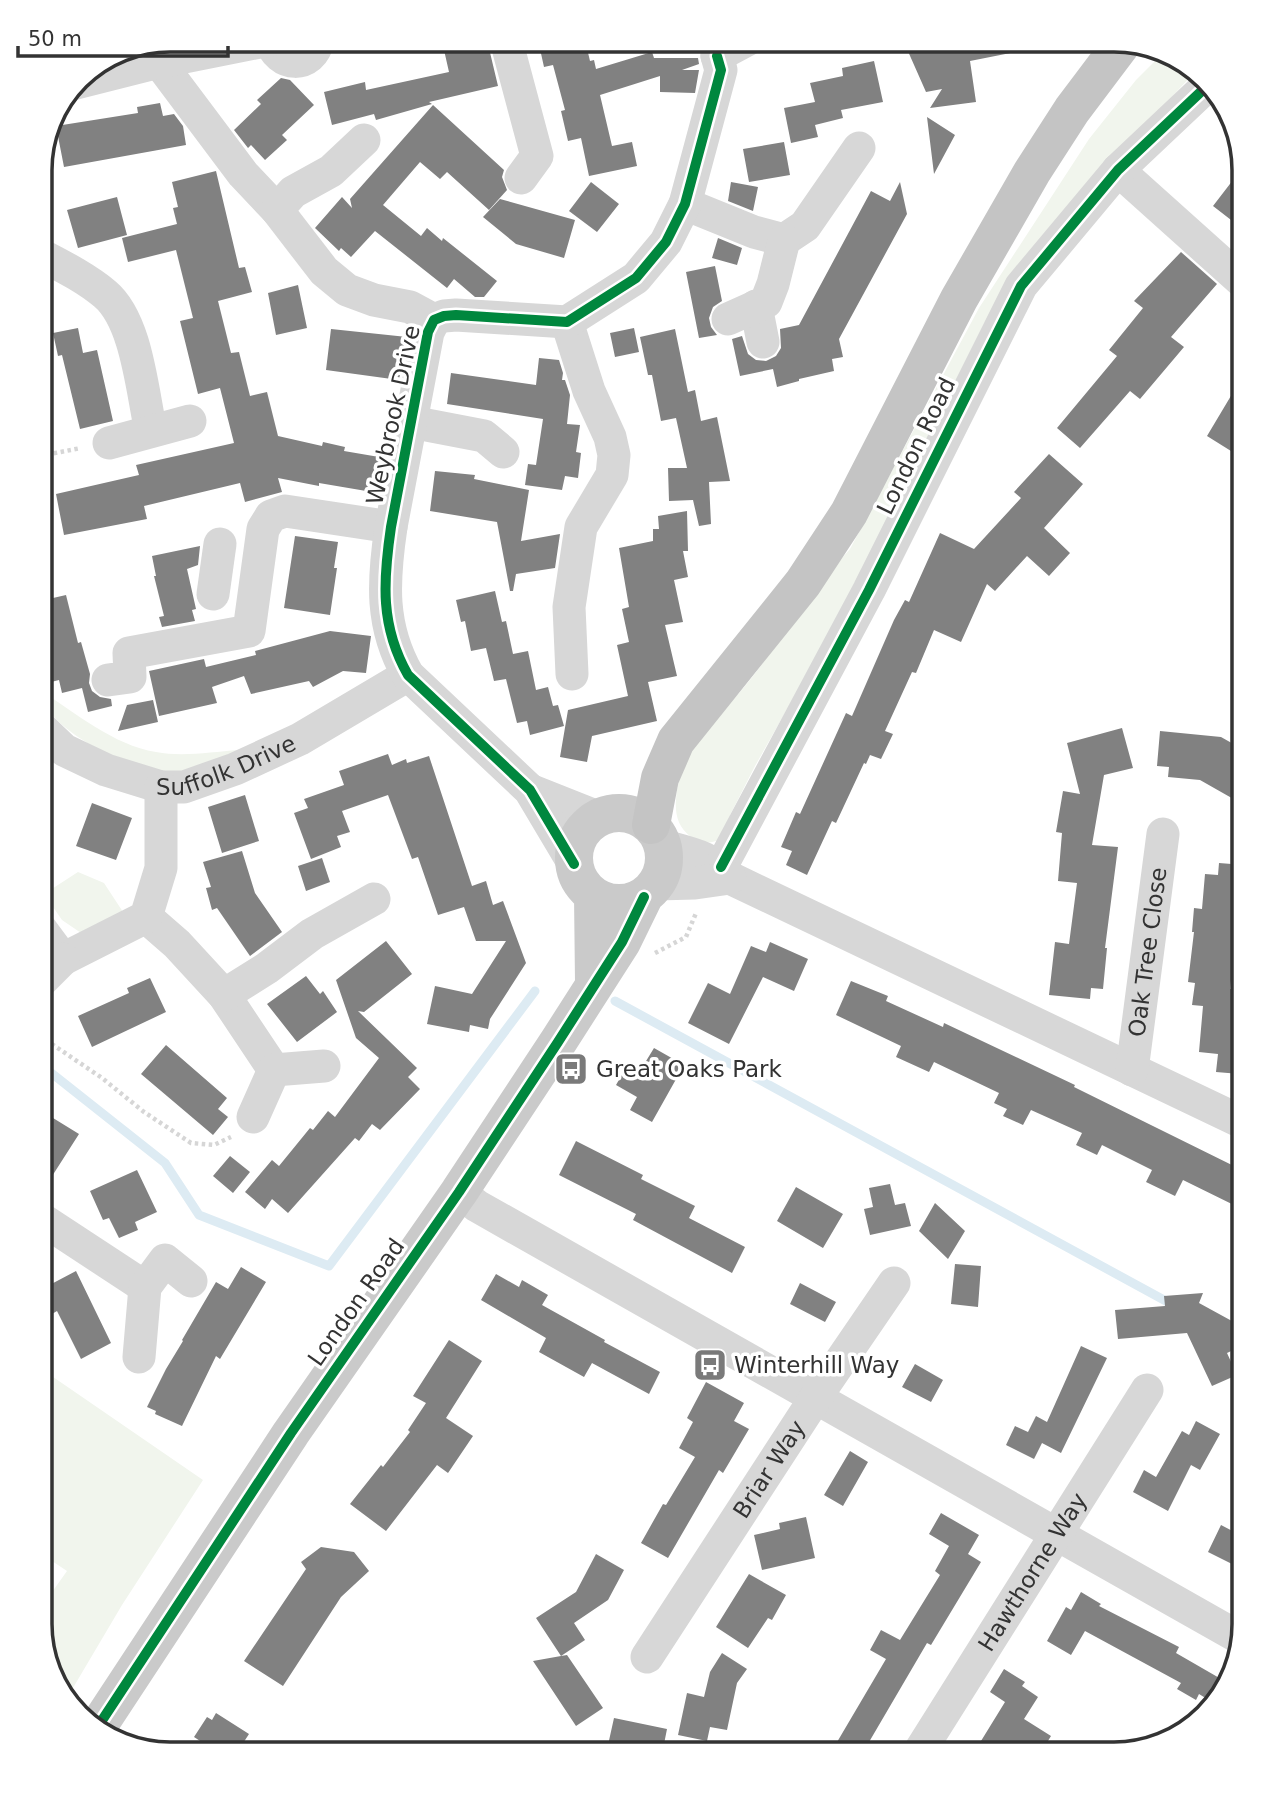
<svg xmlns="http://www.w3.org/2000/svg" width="1284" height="1794" font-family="'DejaVu Sans',sans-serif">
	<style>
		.green { fill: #f1f5ed }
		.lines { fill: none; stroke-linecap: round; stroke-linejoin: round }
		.stream { stroke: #ddebf3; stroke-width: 9 }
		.building { fill: #818181 }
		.path { stroke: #d6d6d6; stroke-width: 4.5; stroke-dasharray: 3.5 3.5; stroke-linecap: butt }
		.minor { stroke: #d7d7d7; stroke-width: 33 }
		.major { stroke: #cacaca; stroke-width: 38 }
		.highway { stroke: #c4c4c4; stroke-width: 38 }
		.cycleway-casing { stroke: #fff; stroke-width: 15 }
		.cycleway { stroke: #00873e; stroke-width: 10 }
		.labels { text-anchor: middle; stroke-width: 7; stroke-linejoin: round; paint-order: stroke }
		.street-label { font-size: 23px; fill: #333; stroke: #fff }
		.poi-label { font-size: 23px; fill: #333; stroke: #fff; text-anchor: start }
		.rim { fill: none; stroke: #333; stroke-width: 3.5 }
	</style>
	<rect width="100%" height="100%" fill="#fff"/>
	<path class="green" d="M1163,53L1179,58L1194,73L1073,203L755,766L730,815L734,825L730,835C716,842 704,847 691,837C678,827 675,815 676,800C679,746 723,716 753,676C786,633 814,588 850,549L979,308L1089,139L1136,80Z
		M40,690C76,713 113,745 156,752C182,757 212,752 238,750L226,767C206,769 185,773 166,773C133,772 41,727 40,690Z
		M78,872L104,883L123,912L84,935L62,920L44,894Z
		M40,1368L203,1480L122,1605L67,1698L58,1689L40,1624V1609L67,1571L40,1553Z"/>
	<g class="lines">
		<path class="stream" d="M615,1001L1175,1306
			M45,1068L165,1163L199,1215L329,1266L535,991"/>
	</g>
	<path class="building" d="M447,40H487L498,86L429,102L432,104L376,120L374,114L332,125L324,92L365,82L366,90L449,72L444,50L449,48Z
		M538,40H585L590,61L594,60L596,69L652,52L654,58H698L699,64L682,70H699L695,93L660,92V76L600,95L612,146L632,142L637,166L589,176L581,138L568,141L561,111L565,110L553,65L544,67Z
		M903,40H1019L1020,51L970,61L976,102L930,108L942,89L926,92Z
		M874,61L883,102L841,110L843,118L815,125L818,137L791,143L784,108L815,102L810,83L843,76L842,68Z
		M281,78L290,80L314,105L282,135L287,140L265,160L251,145L248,148L234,130L261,104L257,100Z
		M160,103L163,116L174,114L183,126L186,145L64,167L56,126L138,113L137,107Z
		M433,105L504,170L502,177L507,190L489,210L447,172L440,179L420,162L383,205L421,236L427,228L442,241L443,238L497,281L484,297H475L454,279L447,288L375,231L351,257L341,248L339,251L315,228L342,197L352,208L350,199Z
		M927,117L955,135L934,174Z
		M784,142L790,175L749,182L743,149Z
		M1243,167L1244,170V230L1213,206Z
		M216,171L239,268L245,267L252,292L218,301L231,353L239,352L250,396L267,392L278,436L322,446L323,442L345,447L344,451L385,458L378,493L319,483V486L278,478L282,492L245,502L240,483L144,506L147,519L64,535L56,494L139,475L136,465L234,443L220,388L198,394L180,321L193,318L176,250L128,262L122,238L177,224L173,208L178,207L172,182Z
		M591,182L619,204L597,232L569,211Z
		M731,182L758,187L753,211L728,201Z
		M900,182L907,214L839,339L843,357L832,359L834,371L799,379V381L777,387L773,369L740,376L732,339L742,336L748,354L756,360L766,361L776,356L781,348L780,329L799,325L871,191L890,201Z
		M117,197L127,235L78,248L67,210Z
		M500,199L575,220L564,258L516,244L483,217Z
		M718,238L742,248L737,265L712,258Z
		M1181,252L1217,284L1171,337L1184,347L1140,399L1130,391L1080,448L1057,428L1117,356L1109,350L1143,308L1134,301Z
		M715,266L722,301L713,307L709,318L711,327L717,335L699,338L686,272Z
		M298,285L307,328L276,335L268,293Z
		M78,328L83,353L97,350L113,421L80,429L62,355L58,356L53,333Z
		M634,328L639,352L615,357L610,333Z
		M331,329L407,337L399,380L326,370Z
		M675,329L688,392L695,390L701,421L717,417L730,481L709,482L711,524L699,526L693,500L669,501L668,468H687L676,418L661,421L652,375H648L640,337Z
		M539,358L559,360L563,373L562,380H565L570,395L567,424L580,425L576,452L581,453L578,478L565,476L562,490L525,485L528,464L536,465L543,419L447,404L451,373L536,385Z
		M1244,374V430L1231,451L1207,436Z
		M1049,454L1083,484L1044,528L1070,553L1049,576L1027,556L995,591L987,584L961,642L934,630L916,673L912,672L885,731L893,734L881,759L870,755L866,764L864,763L836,823L832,821L807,875L786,865L792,851L781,847L796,812L800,814L846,713L852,716L894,620L905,600L909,602L940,533L974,549L1021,498L1014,492Z
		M435,471L475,475L474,479L529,490L521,541L560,534L555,568L516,574L513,591H510L497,522L430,511Z
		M687,511L688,551H683L688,577L674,580L683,622L665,625L677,676L648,682L657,721L592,736L587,762L560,757L568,710L628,696L617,645L629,642L622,609L629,607L619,548L653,541V529H659L658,516Z
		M295,536L338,542L334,568H337L330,615L284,608Z
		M200,546L198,565L187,569L196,609L192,610L195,621L162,627L159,617L164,616L154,576H156L152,556Z
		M495,591L502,622L506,621L513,654L528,651L536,690L548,687L553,706L558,705L564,726L530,735L527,721L517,723L506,679L494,681L486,648L471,651L465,621L461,622L456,600Z
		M66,595L78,643L81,642L90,674L89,683L92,691L100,697L111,699L112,706L88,712L82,688L62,693L59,680L47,683L40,655V601Z
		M330,631L371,636L366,673L343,671L313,687L309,681L251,694L244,676L212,687L217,703L159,716L149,671L204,659L206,667L256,655L255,651Z
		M153,700L158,722L118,731L127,705Z
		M1122,728L1133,768L1104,775L1092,845L1118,847L1105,948H1107L1103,989L1091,988L1090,999L1049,995L1055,942L1069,944L1077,883L1058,881L1062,833L1056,832L1063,791L1080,794L1067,743Z
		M1160,731L1221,737L1244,750V805L1200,780L1168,777L1169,767L1157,766Z
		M388,754L392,765L406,759L407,763L429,756L472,886L486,881L493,905L503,901L526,963L490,1019L488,1029L470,1025L469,1032L427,1024L435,986L472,994L506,941H476L464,907L438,915L418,857L412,859L388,795L342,811L350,832L337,836L341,847L311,859L294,813L308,808L304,799L344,785L339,771Z
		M245,795L259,841L222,853L208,807Z
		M92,803L132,818L116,860L76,846Z
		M242,851L255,893L282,932L250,956L217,908L212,910L206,888L211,887L203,862Z
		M322,858L330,882L306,891L298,866Z
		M1219,863L1244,865V926L1237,925L1230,989L1244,991V1034L1240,1074L1216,1072L1218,1054L1199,1052L1203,1006L1192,1005L1195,983L1188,982L1194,932H1192L1194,908L1202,909L1205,874L1218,875Z
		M386,941L412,974L364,1012L358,1011L417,1068L408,1077L420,1089L380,1130L372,1124L359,1141L355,1138L288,1213L272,1199L265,1209L245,1192L272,1160L279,1166L310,1128L313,1130L328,1111L335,1117L379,1058L356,1038L336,980Z
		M770,942L808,959L794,991L763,977L729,1044L688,1023L708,983L730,994L751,946L766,952Z
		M306,976L320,994L323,991L337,1012L297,1042L267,1004Z
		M150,978L166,1012L92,1047L78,1016L129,993L127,988Z
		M851,981L888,996L886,1001L943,1027L944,1023L1075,1085L1074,1087L1244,1171V1210L1183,1180L1175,1196L1146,1182L1152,1170L1102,1145L1097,1155L1076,1145L1082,1133L1031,1110L1023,1125L1003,1116L1007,1109L994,1103L999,1093L934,1062L929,1072L896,1057L901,1046L836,1015Z
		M166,1045L227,1098L218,1109L228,1117L213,1135L141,1074Z
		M654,1048L684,1065L652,1122L630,1110L637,1097L616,1085L628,1064L640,1071Z
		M40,1110L79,1134L40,1195Z
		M576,1141L643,1175L641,1179L695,1206L689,1218L745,1247L732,1273L633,1220L636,1214L559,1175Z
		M230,1156L250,1172L233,1193L213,1176Z
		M137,1170L157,1212L135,1222L138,1230L119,1238L109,1218L103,1220L90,1191Z
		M890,1184L895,1205L905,1203L911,1226L870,1235L864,1209L873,1207L869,1188Z
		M796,1187L843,1214L823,1248L777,1221Z
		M935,1203L965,1231L948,1259L919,1231Z
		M955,1264L981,1266L978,1307L951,1304Z
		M241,1267L266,1282L220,1359L216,1356L182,1426L155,1414L156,1411L147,1407L166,1369L183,1341L182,1340L216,1282L228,1289Z
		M76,1271L111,1343L81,1359L57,1311L52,1314L40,1290Z
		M496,1274L519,1287L522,1280L548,1295L542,1305L605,1340L604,1342L660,1372L649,1394L592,1363L584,1377L539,1352L546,1338L481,1300Z
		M800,1283L836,1302L825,1322L790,1304Z
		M1203,1293L1199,1303L1241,1326L1244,1332V1345L1227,1353L1237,1375L1212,1386L1187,1333L1118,1339L1115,1310L1165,1306L1164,1296Z
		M449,1340L482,1361L446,1418L473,1436L448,1473L437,1465L386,1531L350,1504L381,1465L383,1467L410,1432L408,1430L426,1403L413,1396Z
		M1081,1346L1107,1358L1061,1453L1042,1443L1034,1459L1006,1445L1015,1426L1028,1432L1036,1416L1047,1422Z
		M915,1364L943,1380L931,1402L902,1387Z
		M706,1382L744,1403L734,1421L749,1429L723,1473L719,1470L668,1558L641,1543L663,1504L666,1505L695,1457L679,1448L693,1422L687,1418Z
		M1196,1421L1220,1434L1200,1470L1191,1465L1168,1511L1133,1492L1144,1470L1156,1477L1182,1431L1189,1435Z
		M850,1451L868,1462L843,1506L824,1495Z
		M941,1513L979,1535L968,1554L981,1562L931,1645L927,1643L862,1754H830L886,1659L870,1650L881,1630L900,1640L940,1575L935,1571L949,1546L929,1534Z
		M806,1517L815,1558L762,1570L754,1535L780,1529L779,1523Z
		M1221,1525L1244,1537V1570L1208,1552Z
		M321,1547L354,1552L369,1571L341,1597L283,1686L244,1661L306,1569L301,1562Z
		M596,1554L624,1570L608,1600L574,1623L585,1640L561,1656L567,1655L603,1708L576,1726L533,1661L561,1656L536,1618L576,1592Z
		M749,1574L786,1595L772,1620L768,1618L748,1648L716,1627Z
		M1081,1592L1101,1604L1099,1606L1179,1647L1176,1653L1228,1683L1227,1688L1212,1702L1199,1694L1196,1700L1177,1689L1181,1683L1085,1631L1071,1655L1047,1641L1066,1607L1071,1610Z
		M722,1653L747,1669L737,1683L727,1730L710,1727L707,1741L678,1735L687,1693L704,1697L710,1672Z
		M1004,1669L1025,1682L1022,1686L1038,1697L1024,1719L1051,1736L1040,1754H973L1005,1702L990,1692Z
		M216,1713L249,1734L236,1754H220L194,1737L207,1717L212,1720Z
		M614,1718L667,1729L662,1754H606Z"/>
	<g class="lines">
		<path class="path" d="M40,456L81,448
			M655,953L686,937L696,913
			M40,1036L102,1078L144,1112L191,1143L214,1145L231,1137"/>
		<g class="minor">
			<path d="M271,40C277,68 313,69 318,40"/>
			<path d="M506,40L537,156L521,178"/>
			<path d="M156,46L159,62L243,174L277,210"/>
			<path d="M717,56L747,40"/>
			<path d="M76,83L159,62L270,40"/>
			<path d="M364,140L331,171L293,192L277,210L324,271L347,290L374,300L410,307L434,320"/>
			<path d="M1118,170L1244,283"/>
			<path d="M685,204L754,232L784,240L805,226L859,148"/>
			<path d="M41,255C62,266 86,278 105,294C137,321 142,391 151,431"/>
			<path d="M756,306L763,342"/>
			<path d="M728,319L766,302L773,284L784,240"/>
			<path d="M567,322L589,391L610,437L614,455L612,475L581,527L569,607L572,674"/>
			<path d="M411,422L484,436L503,452"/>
			<path d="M109,443L190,421"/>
			<path d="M213,594L220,544"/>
			<path d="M108,680L130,677L129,653L249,631L263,529L271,516L285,511L391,527"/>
			<path id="s1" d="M40,727L64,750L106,770L161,787H184L235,769L300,739L408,675"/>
			<path d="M530,790L598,817"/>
			<path d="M664,846C689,853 713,857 730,878L1244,1123"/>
			<path d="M574,864L530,790L408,675C380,626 383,581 391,527L428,332L434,320L444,316L456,315L567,322L636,278L666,242L685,204L717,85L721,70L717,56"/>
			<path d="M721,867L869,590L1021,286L1118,170L1207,86"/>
			<path d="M657,884L695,883L730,878"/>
			<path d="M146,917L177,944L224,995L274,1070"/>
			<path d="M40,928L63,959L146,917L161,868V787"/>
			<path d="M40,982L63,959"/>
			<path d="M224,995L267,968L312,934L374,899"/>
			<path id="s2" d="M1132,1070L1163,834"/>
			<path d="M253,1117L274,1070L324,1066"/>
			<path d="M459,1192L477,1206L1240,1638"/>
			<path d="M40,1218L145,1287"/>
			<path d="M139,1357L145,1287L165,1260L191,1281"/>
			<path id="s3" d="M647,1657L816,1397L894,1283"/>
			<path id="s4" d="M918,1754L1147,1390"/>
		</g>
		<path class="major" d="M574 858a45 45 0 1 1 90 0a45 45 0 1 1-90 0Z
			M593,895L594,982
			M97,1728L291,1433L459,1192L558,1042L622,942L644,897"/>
		<path class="highway" d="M651,825L660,778L676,741L803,583L849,513L959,299L1032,172L1072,110L1124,41"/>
		<defs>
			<path id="cycleway" d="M574,864L530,790L408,675C380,626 383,581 391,527L428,332L434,320L444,316L456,315L567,322L636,278L666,242L685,204L717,85L721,70L717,56
				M721,867L869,590L1021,286L1118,170L1207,86
				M97,1728L291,1433L459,1192L558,1042L622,942L644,897"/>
		</defs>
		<use href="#cycleway" class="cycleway-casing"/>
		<use href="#cycleway" class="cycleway"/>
	</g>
	<defs>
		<symbol id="bus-square" viewBox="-11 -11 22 22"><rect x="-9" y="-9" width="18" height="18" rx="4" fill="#7a7a7a" stroke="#fff"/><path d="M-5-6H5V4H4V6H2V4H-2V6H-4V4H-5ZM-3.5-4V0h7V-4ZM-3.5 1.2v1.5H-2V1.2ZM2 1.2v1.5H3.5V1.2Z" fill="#fff"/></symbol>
	</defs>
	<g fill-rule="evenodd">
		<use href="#bus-square" x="552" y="1050" width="38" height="38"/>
		<use href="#bus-square" x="691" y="1346" width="38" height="38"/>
	</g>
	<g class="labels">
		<g class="street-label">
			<text transform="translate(393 415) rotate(-78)" y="8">Weybrook Drive</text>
			<text transform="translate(916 446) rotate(-64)" y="8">London Road</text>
			<text dy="8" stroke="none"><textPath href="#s1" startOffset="206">Suffolk Drive</textPath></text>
			<text dy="8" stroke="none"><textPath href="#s2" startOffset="119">Oak Tree Close</textPath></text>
			<text transform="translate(356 1302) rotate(-55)" y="8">London Road</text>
			<text dy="8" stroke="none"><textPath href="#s3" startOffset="224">Briar Way</textPath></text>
			<text dy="8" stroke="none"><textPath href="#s4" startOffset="215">Hawthorne Way</textPath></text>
		</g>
		<g class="poi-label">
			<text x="596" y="1077">Great Oaks Park</text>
			<text x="734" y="1373">Winterhill Way</text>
		</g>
	</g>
	<path d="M0 0H1284V1794H0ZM170 52H1114A118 118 0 0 1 1232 170V1624A118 118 0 0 1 1114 1742H170A118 118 0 0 1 52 1624V170A118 118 0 0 1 170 52Z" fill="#fff" fill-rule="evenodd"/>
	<path class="rim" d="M170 52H1114A118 118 0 0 1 1232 170V1624A118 118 0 0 1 1114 1742H170A118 118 0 0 1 52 1624V170A118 118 0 0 1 170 52Z"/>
	<path d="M18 46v10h210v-10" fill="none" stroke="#333333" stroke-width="3.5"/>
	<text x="28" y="46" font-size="21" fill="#333333" stroke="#ffffff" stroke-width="5" paint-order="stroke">50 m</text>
</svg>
